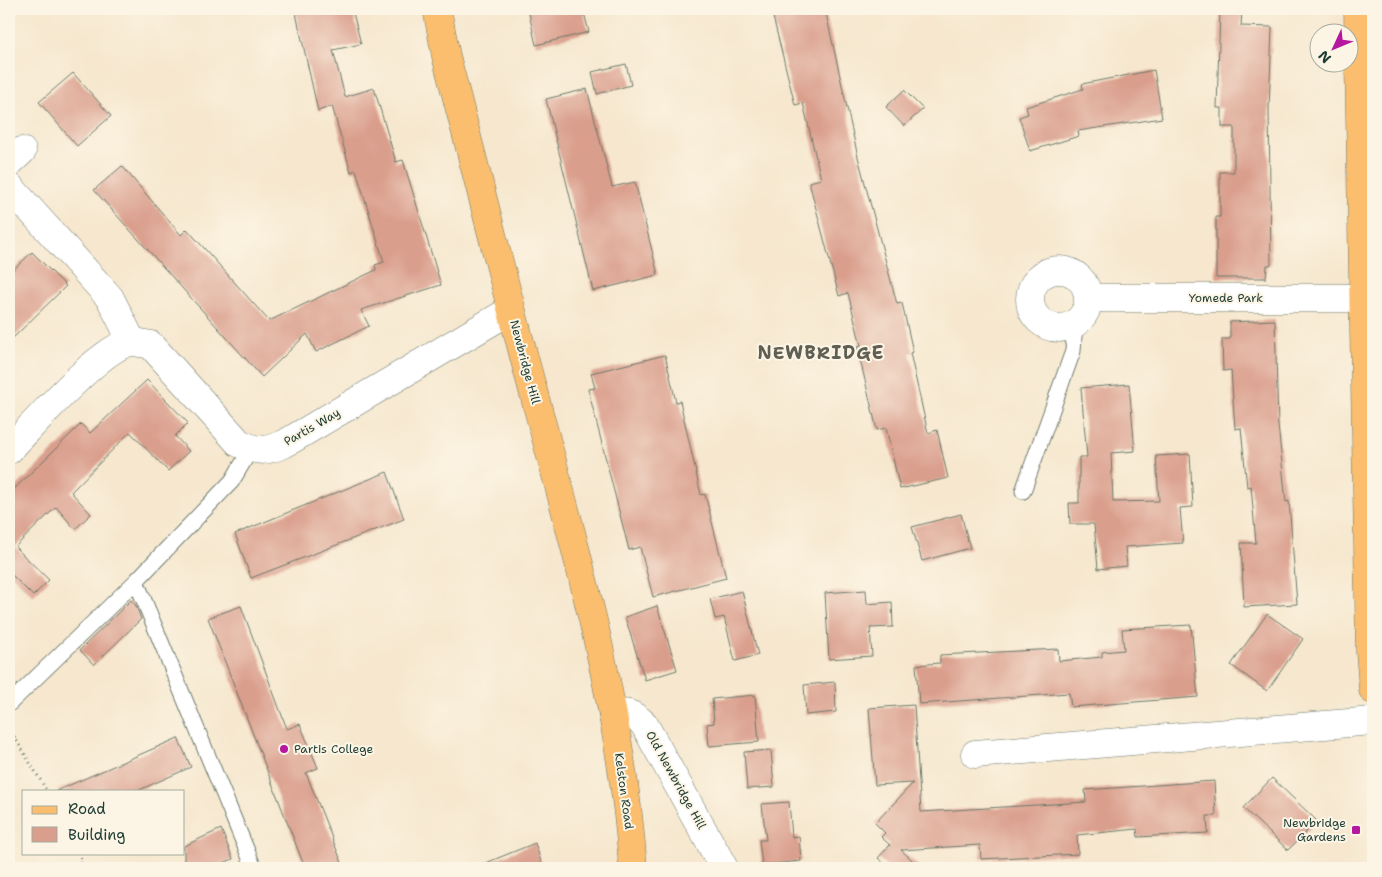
<svg xmlns="http://www.w3.org/2000/svg" width="1382" height="877" font-family="'Shantell Sans',sans-serif">
	<style>
		.building { fill: #da9e8c }
		.lines { fill: none; stroke-linecap: round; stroke-linejoin: round }
		.lane-casing { stroke: #6a786a; stroke-width: 17 }
		.street-casing { stroke: #6a786a; stroke-width: 29 }
		.primary-casing { stroke: #6a786a; stroke-width: 29 }
		.path { stroke: #6a786a; stroke-width: 3; stroke-dasharray: 1 4; stroke-linecap: butt }
		.lane { stroke: #fff; stroke-width: 15 }
		.street { stroke: #fff; stroke-width: 28 }
		.primary { stroke: #fabe6e; stroke-width: 28 }
		.poi-dot { fill: #b5179e; stroke: #fcf5e5; stroke-width: 2 }
		.labels { text-anchor: middle; stroke-width: 4; stroke-linejoin: round; paint-order: stroke }
		.street-label { font-size: 12px; fill: #1f3d34; stroke: #fcf5e5 }
		.poi-label { font-size: 12px; fill: #1f3d34; stroke: #fcf5e5; text-anchor: start }
		.district-label { font-size: 18px; font-weight: bold; letter-spacing: 1px; fill: #605f53; stroke: #fcf5e5 }
	</style>
	<rect width="100%" height="100%" fill="#fcf5e5"/>
	<filter id="ink" filterUnits="userSpaceOnUse"><feTurbulence type="fractalNoise" baseFrequency=".02" numOctaves="2"/><feDisplacementMap in="SourceGraphic" scale="10" xChannelSelector="R" yChannelSelector="G"/><feConvolveMatrix kernelMatrix="1 2 1 2 8 2 1 2 1" color-interpolation-filters="sRGB"/></filter>
	<filter id="wash" filterUnits="userSpaceOnUse"><feTurbulence type="fractalNoise" baseFrequency=".0096" numOctaves="4" result="noise"/><feDisplacementMap in="SourceGraphic" scale="20" xChannelSelector="R" yChannelSelector="G"/><feGaussianBlur stdDeviation="1.12" result="paint"/><feColorMatrix in="noise" values="0 0 0 0 0 0 0 0 0 0 0 0 0 0 0 0 0 1.4 0 .05"/><feComposite in="paint" operator="in"/></filter>
	<g filter="url(#wash)">
		<rect width="100%" height="100%" fill="#f6e7ce"/>
		<g id="blocks">
			<path class="building" d="M295,9H352L361,44L333,50L345,97L374,88L396,162L403,160L441,285L361,310L369,326L316,352L307,334L262,377L94,190L122,166L181,235L187,229L269,321L376,270L375,265L384,262L356,170L351,172L332,106L318,111Z
				M528,9H583L589,32L536,45Z
				M771,9H825L858,157L897,304L902,303L913,352L910,353L928,433L937,430L948,478L900,489L886,428L877,430L857,347L861,346L848,293L839,296L809,182L821,179L803,103L795,105Z
				M1220,9L1242,10L1241,26L1272,27L1269,110L1271,265H1267L1266,278H1216V217H1220V172H1234V127H1222V108H1217Z
				M626,64L631,85L597,94L592,72Z
				M1154,70L1162,118L1078,131L1079,136L1030,151L1019,117L1028,114L1026,107L1083,89L1082,84Z
				M73,73L111,116L77,146L39,102Z
				M587,89L612,187L635,182L658,275L593,291L546,99Z
				M904,90L923,109L904,126L886,107Z
				M32,252L66,286L9,342V274Z
				M1275,320L1278,425L1286,502L1289,501L1297,604L1244,607L1241,543H1256L1251,486L1247,487L1241,428L1235,429L1231,370L1223,371L1222,339H1230V322Z
				M665,355L676,402L680,401L701,495L705,494L726,578L653,597L640,547L629,550L588,389L595,388L591,373Z
				M147,380L188,423L175,436L189,451L168,471L130,432L71,492L91,514L75,529L56,507L15,547L49,580L33,596L9,572V494L81,424L90,433Z
				M1129,384L1135,451L1111,453L1113,502L1159,501L1156,456L1190,454L1193,507L1180,508L1183,543L1125,547L1127,566L1098,569L1094,524H1070L1069,503H1079V457H1087L1081,388Z
				M387,472L404,519L251,578L235,534Z
				M961,514L970,548L922,561L912,527Z
				M866,590L867,604L892,602L893,627L870,628L872,656L829,659L825,593Z
				M742,591L758,655L735,661L724,617L715,619L710,599Z
				M131,600L136,606L141,619L94,665L80,650Z
				M241,606L287,729L300,724L318,768L306,773L344,868H305L208,618Z
				M657,606L677,670L645,680L625,617Z
				M1267,614L1303,639L1267,691L1231,665Z
				M1191,625L1198,697L1071,707L1069,693L919,704L916,665L940,663V655L1058,649L1059,661L1102,657V652L1124,650L1122,629Z
				M835,682L836,712L806,715L804,685Z
				M755,695L759,742L709,746L707,724L714,723L712,699Z
				M914,705L921,812L1086,802L1085,790L1214,781L1216,816H1207L1208,833L1138,837L1137,829L1077,835L1078,854L981,859L980,845L901,850L921,868H889L878,858L890,845L881,837L885,833L875,823L913,783L875,785L869,708Z
				M178,738L191,767L137,791H56Z
				M771,750L774,787L747,789L744,752Z
				M1272,778L1317,821L1288,850L1243,808Z
				M789,802L792,837L799,836L801,861L762,865L759,840H766L762,804Z
				M221,829L233,859L211,868H184V846Z
				M535,843L543,868H476V867Z"/>
		</g>
	</g>
	<g filter="url(#ink)">
		<use href="#blocks" fill-opacity="0" stroke="#6a786a" stroke-width="1"/>
		<g class="lines">
			<defs>
				<path id="lane" d="M1023,491L1073,351L1075,323
					M136,581L254,868
					M9,704L136,581L232,481L251,449"/>
				<path id="street" d="M9,163L22,151
					M9,186L110,298L132,342
					M1030 299a29 29 0 1 1 58 0a29 29 0 1 1-58 0Z
					M1088,298H1363
					M9,450C32,426 102,345 132,342C138,342 145,344 151,345L239,443C258,452 265,452 284,444L511,310
					M613,715C627,711 633,714 644,724L724,868
					M975,754L1373,721"/>
				<path id="primary" d="M437,9L446,56C477,174 506,292 538,409C579,560 622,712 633,868
					M1358,9L1370,651L1373,690"/>
			</defs>
			<use href="#lane" class="lane-casing"/>
			<use href="#street" class="street-casing"/>
			<use href="#primary" class="primary-casing"/>
			<path class="path" d="M9,728L47,791
				M80,868L82,853"/>
			<use href="#lane" class="lane"/>
			<use href="#street" class="street"/>
			<use href="#primary" class="primary"/>
		</g>
	</g>
	<g class="poi-dot">
		<circle cx="284" cy="749" r="5"/>
		<rect x="1351" y="825" width="10" height="10" rx="2.5"/>
	</g>
	<g class="labels">
		<g class="street-label">
			<text x="1226" y="302">Yomede Park</text>
			<text transform="translate(525 362) rotate(75)" y="4">Newbridge Hill</text>
			<text transform="translate(312 427) rotate(-30)" y="4">Partis Way</text>
			<text transform="translate(676 780) rotate(61)" y="4">Old Newbridge Hill</text>
			<text transform="translate(624 791) rotate(82)" y="4">Kelston Road</text>
		</g>
		<g class="poi-label">
			<text x="294" y="753">Partis College</text>
			<text x="1346" y="827" text-anchor="end">Newbridge<tspan x="1346" dy="14">Gardens</tspan></text>
		</g>
		<g class="district-label">
			<text x="821" y="359">NEWBRIDGE</text>
		</g>
	</g>
	<rect width="1382" height="877" fill="none" stroke="#fcf5e5" stroke-width="30"/>
	<rect x="22" y="790" width="162" height="65" fill="#fcf5e5" stroke="#a4ab9e"/>
	<rect x="32" y="806" width="25" height="8" fill="#fabe6e" stroke="#a4ab9e"/>
	<text x="68" y="814" font-size="15" fill="#1f3d34">Road</text>
	<rect x="32" y="827" width="25" height="15" fill="#da9e8c" stroke="#a4ab9e"/>
	<text x="68" y="840" font-size="15" fill="#1f3d34">Building</text>
	<g transform="translate(1334 48) rotate(226)"><circle r="24" fill="#fcf5e5" stroke="#a4ab9e"/>
	<path d="M0-4L9 19L0 12L-9 19Z" fill="#b5179e"/>
	<text y="-8" font-size="14" font-weight="bold" text-anchor="middle" fill="#1f3d34">N</text>
	</g>
</svg>
